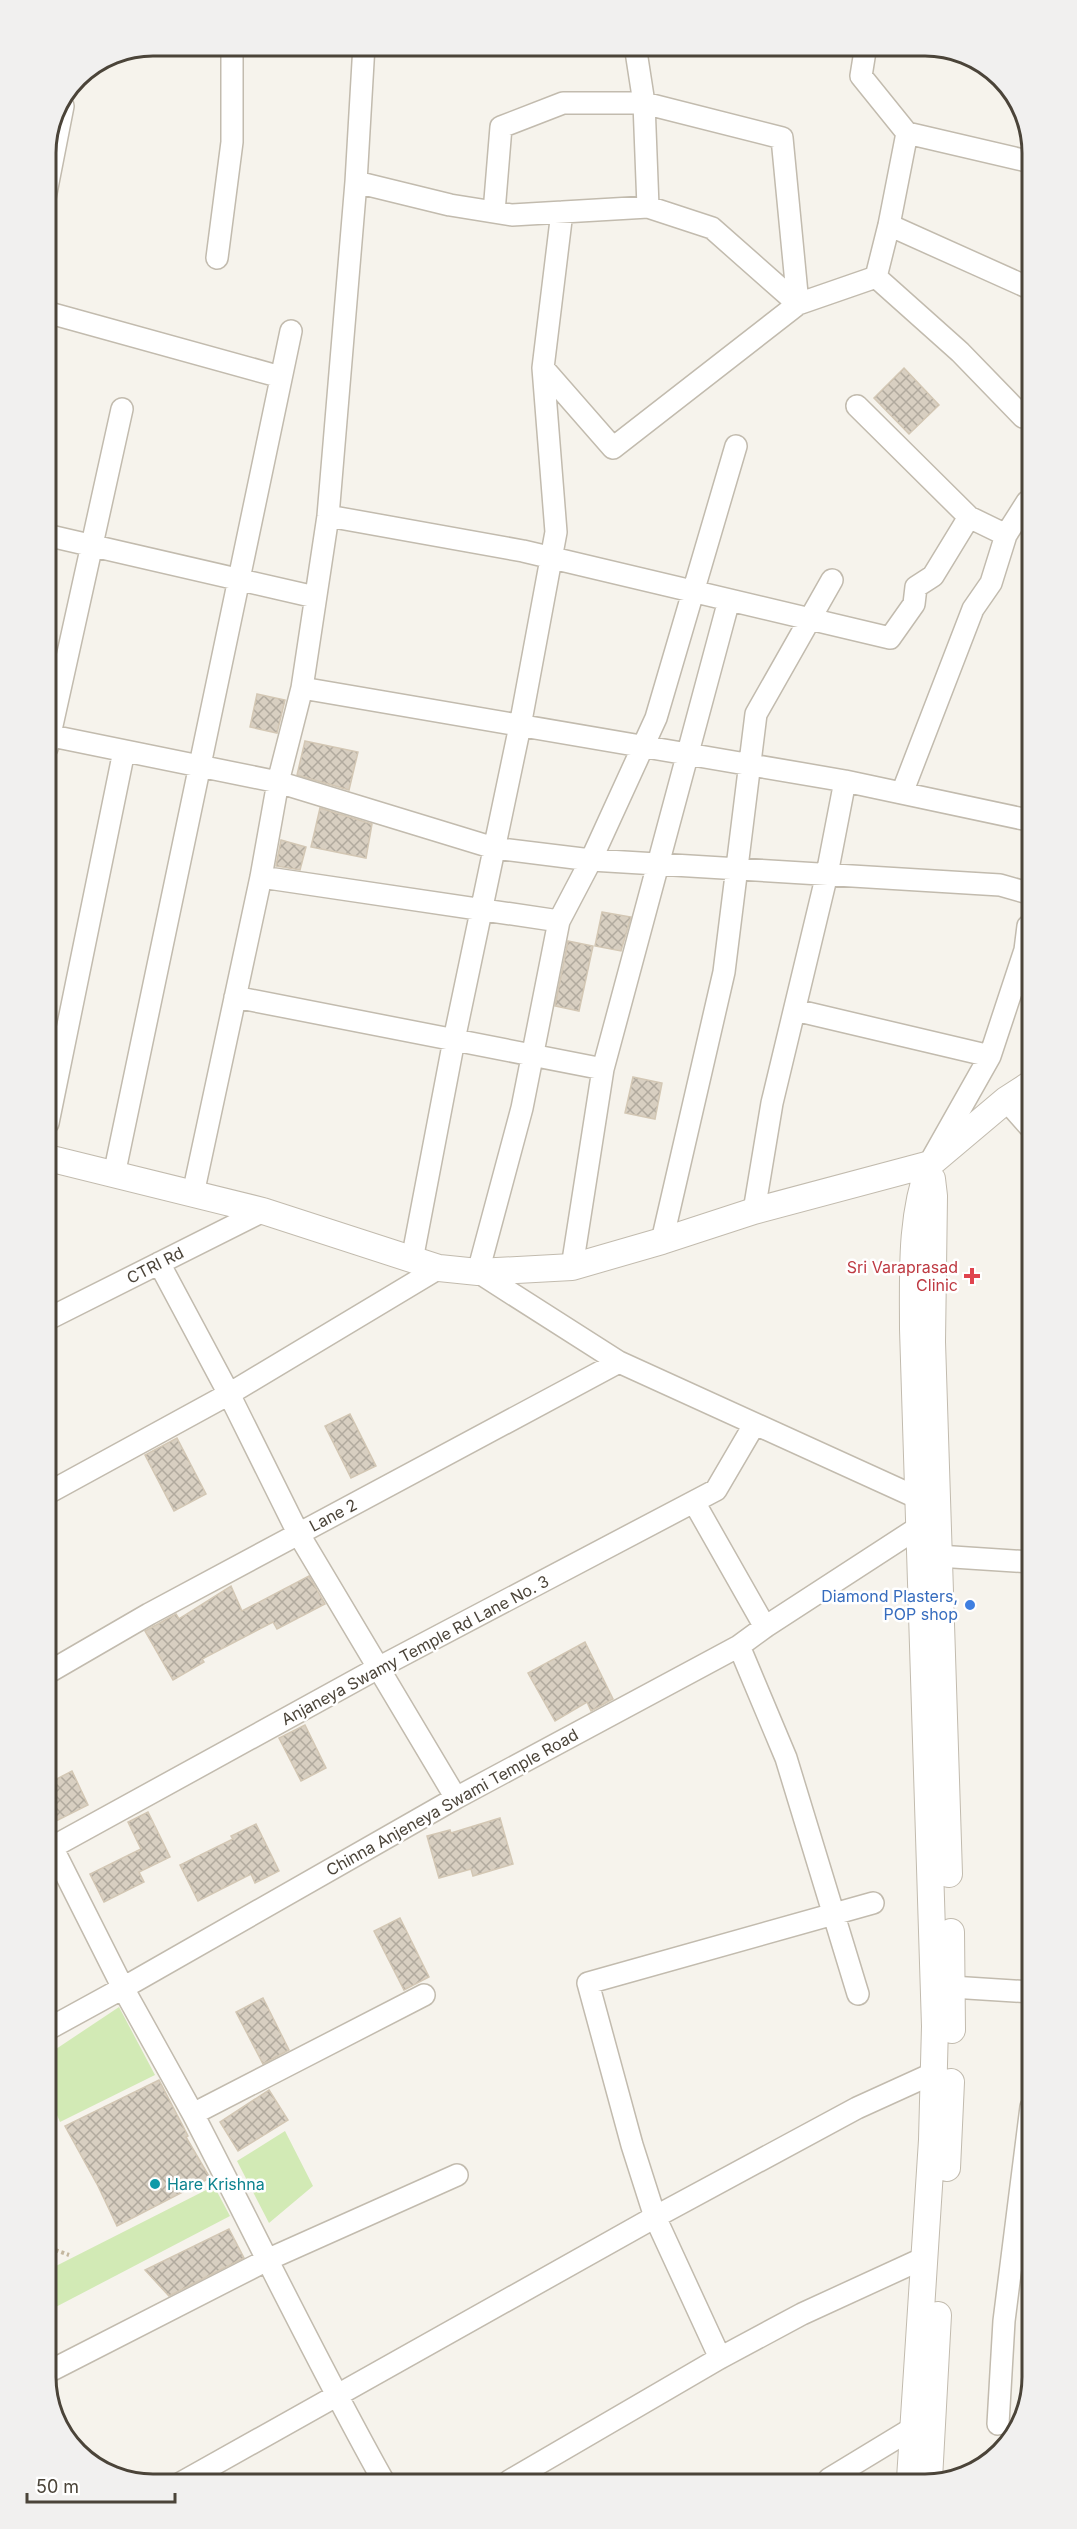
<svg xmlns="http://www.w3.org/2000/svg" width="1077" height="2529" font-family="Inter,sans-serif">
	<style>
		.grass { fill: #d2eab5 }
		.building { fill: url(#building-cross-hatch); stroke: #d3c7b4; stroke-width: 1.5 }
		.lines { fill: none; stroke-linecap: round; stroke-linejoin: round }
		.minor-casing { stroke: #c2bbae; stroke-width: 24 }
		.tertiary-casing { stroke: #c2bbae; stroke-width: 28 }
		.path { stroke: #c4b79f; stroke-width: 4; stroke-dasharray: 3 3; stroke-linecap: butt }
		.minor { stroke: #fff; stroke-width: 21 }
		.tertiary { stroke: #fff; stroke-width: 26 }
		.health-dot { fill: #e0444e; stroke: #fff; stroke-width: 2 }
		.shop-dot { fill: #3f7fe0; stroke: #fff; stroke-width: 2 }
		.culture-dot { fill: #0f9aa8; stroke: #fff; stroke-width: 2 }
		.labels { text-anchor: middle; stroke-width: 5; stroke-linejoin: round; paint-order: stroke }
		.street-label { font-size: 16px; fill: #4b4439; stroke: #fff }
		.health-label { font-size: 16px; fill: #be3a42; stroke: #fff; text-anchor: end }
		.shop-label { font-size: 16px; fill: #366cbe; stroke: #fff; text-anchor: end }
		.culture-label { font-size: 16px; fill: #0d838f; stroke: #fff; text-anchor: start }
		.rim { fill: none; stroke: #4b4439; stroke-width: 3 }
	</style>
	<defs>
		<pattern id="building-cross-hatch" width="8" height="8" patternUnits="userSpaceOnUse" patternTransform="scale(1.5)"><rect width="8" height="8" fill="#d8cfc1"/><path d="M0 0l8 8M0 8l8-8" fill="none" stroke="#b1aa9e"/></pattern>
	</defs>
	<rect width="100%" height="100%" fill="#f6f3ec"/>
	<path class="grass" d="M119,2007L155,2075L60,2122L50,2099V2053Z
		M285,2131L313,2186L269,2223L237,2161Z
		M214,2186L230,2216L50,2310V2269Z"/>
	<path class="building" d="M904,368L939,405L909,434L874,398Z
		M257,694L285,700L277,733L250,727Z
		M305,741L358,752L349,790L297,775Z
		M320,808L372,824L366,858L311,847Z
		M281,840L306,847L300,870L276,866Z
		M602,912L631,917L621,951L595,946Z
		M568,941L593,946L579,1011L555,1006Z
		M633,1077L662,1083L655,1119L625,1113Z
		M350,1414L376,1466L351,1478L325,1426Z
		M177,1438L206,1494L174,1511L145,1455Z
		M309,1576L325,1604L277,1629L273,1622L202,1659L204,1662L173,1680L145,1631L176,1614L179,1619L231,1586L242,1611Z
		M585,1642L613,1699L591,1711L587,1702L555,1721L528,1673Z
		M305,1725L326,1768L301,1781L279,1738Z
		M72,1771L88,1805L56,1821L49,1806V1783Z
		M148,1812L170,1857L139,1872L144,1882L104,1902L90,1874L141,1849L128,1822Z
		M500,1818L513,1864L473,1876L471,1869L439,1878L427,1836L450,1830L451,1833Z
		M256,1824L279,1871L255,1883L251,1874L198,1901L180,1865L233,1839L231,1836Z
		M400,1918L429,1977L404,1990L374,1931Z
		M263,1998L289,2050L263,2064L236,2012Z
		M159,2080L188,2136L186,2137L210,2178L117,2226L98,2186L65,2126Z
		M269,2090L288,2120L238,2151L220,2122Z
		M229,2229L244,2258L169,2296L145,2270Z"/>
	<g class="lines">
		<defs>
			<path id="minor" d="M635,45L644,103L648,207
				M866,45L861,76L907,133L889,225L876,277L960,352L1023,417L1027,416
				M907,133L1027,161
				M356,182L450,205L512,215L648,207L712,228L798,304L876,277
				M45,198L63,106
				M494,212L501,127L563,103H644L782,138L798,304L613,448L543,368
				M889,225L1027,287
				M217,258L232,142V45
				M46,312L281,377
				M857,406L969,517L1006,535
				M736,446L656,718L591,860L559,921L522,1108L478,1272L619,1362L918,1498
				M328,516L523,551L890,638L914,604L916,587L933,576L969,517
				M46,535L315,597
				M302,688L845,781L1028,820
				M47,735L278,782L494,848L591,860L1000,885L1028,893
				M47,748L122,409
				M902,793L973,609L991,583L1006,535L1027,502
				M261,877L559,921
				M1028,926L1025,950L1028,951
				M235,997L603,1069L729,600
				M795,1010L990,1056
				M1006,1100L1029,1126
				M48,1123L124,751
				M933,1157L990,1056L1025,950
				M114,1175L291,331
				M193,1194L261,877L278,782L302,688L328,516L356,182L364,45
				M754,1211L772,1103L827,874L845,781
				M662,1241L724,972L756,714L832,580
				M412,1260L454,1040L520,726L556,532L543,368L562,212
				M159,1263L229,1394L298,1533L456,1798
				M572,1267L603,1069
				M48,1319L263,1211
				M48,1493L229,1394L439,1268
				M694,1502L765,1627
				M938,1556L1030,1562
				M739,1646L786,1758L858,1994
				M49,1672L149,1614L619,1362
				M49,1841L123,1988L456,1798L739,1646L765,1627L919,1527
				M49,1849L378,1668L716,1490L754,1425
				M936,1986L1031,1992
				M50,2028L123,1988L193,2114L424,1995
				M192,2112C256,2235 316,2361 384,2482
				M720,2358L655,2217L632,2145L588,1983L873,1903
				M50,2371L269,2259L457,2175
				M998,2424L1004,2321L1031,2107
				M829,2479L913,2428
				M509,2481L720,2358L802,2314L924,2258
				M179,2484L655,2217L857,2108L934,2073"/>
			<path id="tertiary" d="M48,1158L263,1211L439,1268L478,1272L572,1267L662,1241L754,1211L930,1164L1006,1100L1029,1085
				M932,1179L934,1196L932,1342L949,1874
				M951,1932L952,2030
				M947,2168L951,2082
				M910,2479L932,2140L935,2026L913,1329C913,1274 910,1217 930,1164
				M929,2479L938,2315"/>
		</defs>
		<use href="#minor" class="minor-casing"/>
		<use href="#tertiary" class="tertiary-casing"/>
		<path class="path" d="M50,2248L69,2255"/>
		<use href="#minor" class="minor"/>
		<use href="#tertiary" class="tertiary"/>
	</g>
	<path class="health-dot" d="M969 1267h6v6h6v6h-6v6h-6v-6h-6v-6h6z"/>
	<circle class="shop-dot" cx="970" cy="1605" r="6"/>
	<circle class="culture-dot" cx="155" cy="2184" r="6"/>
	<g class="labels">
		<g class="street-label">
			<text transform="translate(155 1265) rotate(-27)" y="6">CTRI Rd</text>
			<text transform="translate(333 1515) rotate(-28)" y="6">Lane 2</text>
			<text transform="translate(415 1650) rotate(-28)" y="6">Anjaneya Swamy Temple Rd Lane No. 3</text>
			<text transform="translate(452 1802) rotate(-29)" y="6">Chinna Anjeneya Swami Temple Road</text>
		</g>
		<g class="health-label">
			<text x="958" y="1273">Sri Varaprasad<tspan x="958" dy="18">Clinic</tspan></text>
		</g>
		<g class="shop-label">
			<text x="958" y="1602">Diamond Plasters,<tspan x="958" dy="18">POP shop</tspan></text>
		</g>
		<g class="culture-label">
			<text x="167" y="2190">Hare Krishna</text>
		</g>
	</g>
	<path d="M0 0H1077V2529H0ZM153 56H925A97 97 0 0 1 1022 153V2377A97 97 0 0 1 925 2474H153A97 97 0 0 1 56 2377V153A97 97 0 0 1 153 56Z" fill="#f1f0ef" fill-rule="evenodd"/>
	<path class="rim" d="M153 56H925A97 97 0 0 1 1022 153V2377A97 97 0 0 1 925 2474H153A97 97 0 0 1 56 2377V153A97 97 0 0 1 153 56Z"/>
	<path d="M27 2493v9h148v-9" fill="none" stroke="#4b4439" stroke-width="3"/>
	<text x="36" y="2493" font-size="18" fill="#4b4439" stroke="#ffffff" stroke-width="4.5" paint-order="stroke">50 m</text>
</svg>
